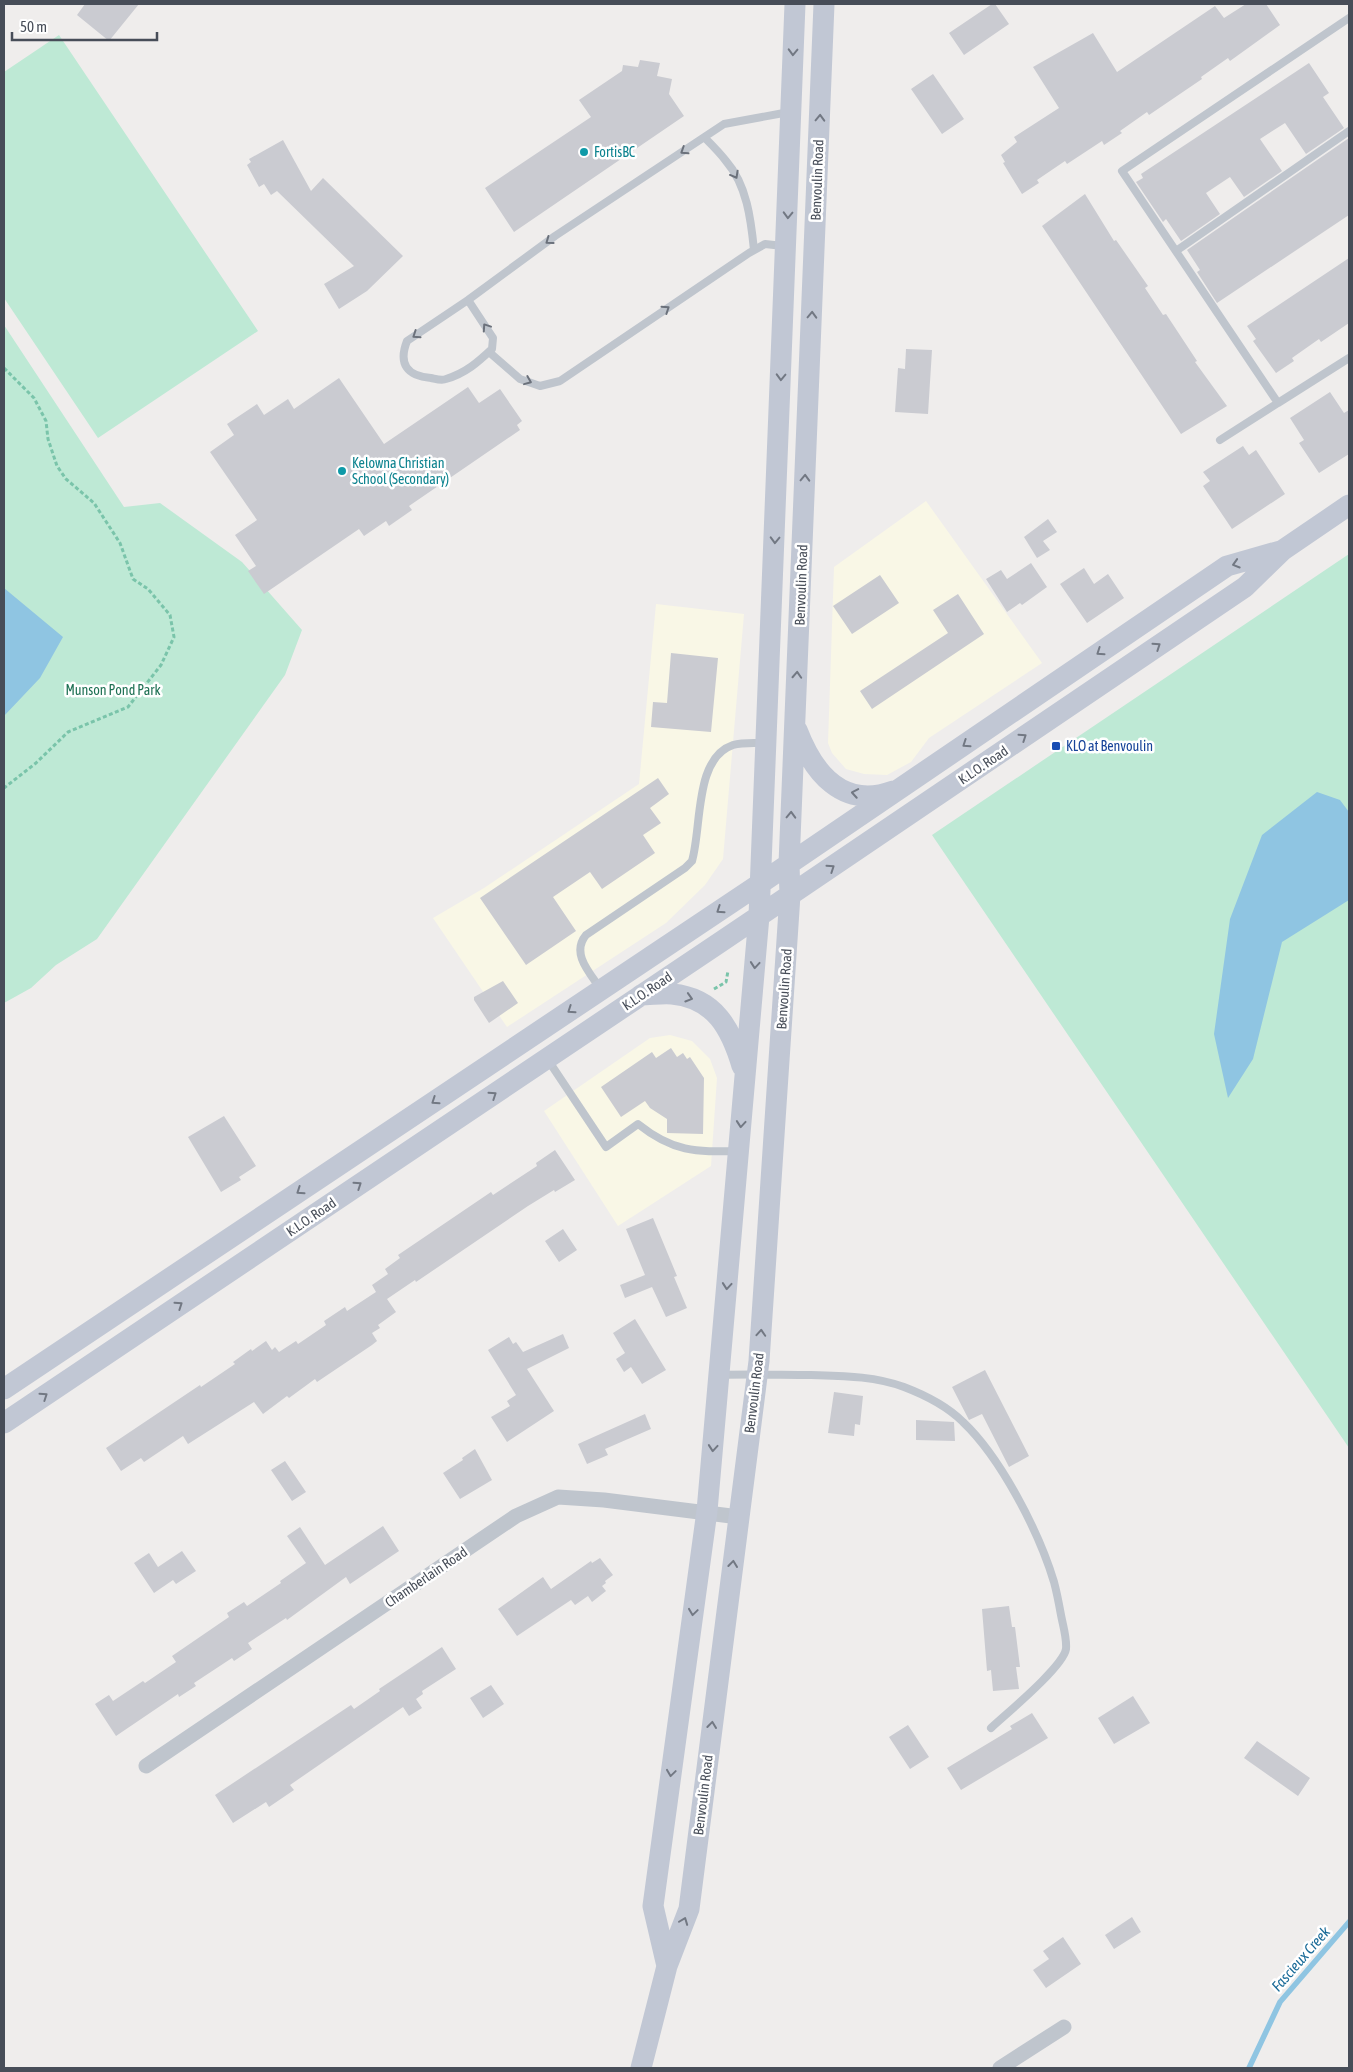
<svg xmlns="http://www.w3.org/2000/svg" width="1353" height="2072" font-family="'Asap Condensed',sans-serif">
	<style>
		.commercial { fill: #f9f7e6 }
		.green { fill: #bee9d5 }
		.water { fill: #8fc5e2 }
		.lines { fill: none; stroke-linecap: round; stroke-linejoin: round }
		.stream { stroke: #8fc5e2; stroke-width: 5.5 }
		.building { fill: #cacbd1 }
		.path { stroke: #7ac4aa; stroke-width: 3; stroke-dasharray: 4 2.5; stroke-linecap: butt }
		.service { stroke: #bfc5cd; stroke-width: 8 }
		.minor { stroke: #bfc5cd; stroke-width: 15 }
		.secondary { stroke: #c1c7d4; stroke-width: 21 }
		.oneway { stroke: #727883 }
		.oneway2 { stroke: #6b717b }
		.culture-dot { fill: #0f9aa8; stroke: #fff; stroke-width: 2 }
		.transit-dot { fill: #1a4fb4; stroke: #fff; stroke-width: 2 }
		.labels { text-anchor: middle; stroke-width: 5; stroke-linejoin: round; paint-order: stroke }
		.culture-label { font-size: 14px; fill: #0d838f; stroke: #fff; text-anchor: start }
		.street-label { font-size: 14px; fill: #474d58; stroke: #fff }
		.park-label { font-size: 14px; fill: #1f7154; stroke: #fff }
		.transit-label { font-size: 14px; fill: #164399; stroke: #fff; text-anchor: start }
		.water-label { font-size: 15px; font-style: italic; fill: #1a6b98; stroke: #fff }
	</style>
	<rect width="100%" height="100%" fill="#efedec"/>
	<path class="commercial" d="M926,501L1042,663L929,738L911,762L887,775L864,774L846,769L832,753L828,743L834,567Z
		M656,604L744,614L723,859L705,885L666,923L507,1027L433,918L484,888L639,784Z
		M670,1035L692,1041L710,1059L717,1078L711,1166L618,1226L544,1111L650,1038Z"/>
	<path class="green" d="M59,35L258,331L98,438L4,298V72Z
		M4,325L124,507L160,503L242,562L302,630L285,675L97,939L56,965L31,988L4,1003Z
		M1349,554V1448L932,835Z"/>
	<path class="water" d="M4,588L63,637L40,678L4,716Z
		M1317,792L1340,800L1349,812V900L1282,942L1253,1059L1228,1098L1214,1034L1230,919L1262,835Z"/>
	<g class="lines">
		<path class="stream" d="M1249,2068L1280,2002L1349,1922"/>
	</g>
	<path class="building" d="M85,4H139L109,41L77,15Z
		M992,4H995L1009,24L964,55L949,33Z
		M1246,4H1266L1280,25L1230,61L1228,58L1201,77L1202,79L1149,115L1147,112L1120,131L1122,133L1104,145L1102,141L1067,164L1065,161L1037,180L1039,183L1022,194L1003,163L1005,162L1001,155L1017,142L1014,137L1059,108L1033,67L1093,33L1117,72L1215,6L1224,18Z
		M640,60L660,63L657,76L672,79L669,94L684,116L514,232L485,188L591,117L579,100L622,71L623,65L638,67Z
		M1309,63L1329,93L1323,97L1344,128L1306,154L1285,123L1260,139L1282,171L1244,197L1230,177L1206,193L1220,214L1181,241L1166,219L1163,222L1136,182L1143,178L1141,174Z
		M933,74L964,119L942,134L911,89Z
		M1349,138V215L1217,303L1197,272L1200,270L1187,250Z
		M283,140L311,191L323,178L403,256L367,291L339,309L324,284L354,266L277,191L271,195L264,184L259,187L247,165L251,162L249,159Z
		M1085,194L1114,241L1116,240L1148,286L1145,288L1163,315L1166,314L1197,361L1195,362L1227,406L1181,434L1042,226Z
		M1349,258V323L1321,342L1319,339L1292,358L1294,361L1276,373L1253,341L1256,339L1247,326Z
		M906,349L932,350L928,414L895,412L898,368L905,369Z
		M339,378L384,444L468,387L479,403L500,389L522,421L517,425L520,430L409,506L412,510L389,526L386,521L364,536L359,529L264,594L248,571L256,566L235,535L257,520L210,452L234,435L227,424L257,404L264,415L288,399L294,409Z
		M1330,392L1344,413L1349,410V454L1319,473L1299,443L1304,440L1290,418Z
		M1243,446L1249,455L1256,450L1285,494L1232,529L1203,486L1210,481L1203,472Z
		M1048,519L1057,532L1043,541L1050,550L1037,558L1024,537Z
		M1031,563L1047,587L1022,605L1020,603L1007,612L986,579L1001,570L1007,579Z
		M1084,568L1094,584L1108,574L1124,598L1087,623L1060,584Z
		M880,575L899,603L852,634L833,606Z
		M958,594L984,634L872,709L860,691L948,633L933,610Z
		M671,653L718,658L711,732L651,727L653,702L667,703Z
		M658,778L669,794L650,808L661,823L643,835L655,853L602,889L590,872L553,897L576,931L526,965L480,898Z
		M503,981L518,1003L489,1023L474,1000V997Z
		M671,1048L677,1057L683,1053L687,1059L690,1057L704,1078L703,1134L667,1133V1119L650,1108L645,1101L621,1117L601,1087L652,1052L656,1058Z
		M224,1116L256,1166L239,1177L241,1180L221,1192L188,1137Z
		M555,1150L575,1180L555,1192L554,1190L528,1206L416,1282L415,1280L387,1299L396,1312L378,1325L380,1328L372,1333L377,1341L372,1345L317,1382L315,1379L289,1398L287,1396L263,1414L254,1402L188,1444L183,1436L144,1462L141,1458L121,1471L106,1448L200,1385L201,1387L235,1364L233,1362L251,1349L252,1351L266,1341L272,1350L275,1347L279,1352L296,1341L298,1344L326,1325L324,1321L345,1307L347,1311L376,1292L372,1285L388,1274L385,1269L400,1258L398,1255L491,1192L493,1195L537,1166L536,1163Z
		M653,1218L677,1276L674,1277L687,1308L666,1317L652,1287L625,1298L620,1285L645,1275L626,1229Z
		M563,1229L577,1250L559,1262L545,1241Z
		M635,1319L666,1370L642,1384L631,1367L624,1372L616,1359L625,1353L613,1333Z
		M563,1334L569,1348L527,1369L554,1411L507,1442L491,1417L510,1406L507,1401L516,1395L488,1350L509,1337L513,1344L516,1342L523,1352Z
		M985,1370L1029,1456L1009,1467L982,1414L969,1420L952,1387Z
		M834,1392L863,1396L860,1425L855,1424L854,1436L828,1433Z
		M645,1414L651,1429L605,1449L608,1455L587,1464L578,1444Z
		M916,1420L954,1422L955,1441L916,1440Z
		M475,1449L492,1480L460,1499L443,1473L463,1460L462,1458Z
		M285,1461L306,1492L292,1501L271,1470Z
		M383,1526L399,1551L350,1584L346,1577L287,1620L286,1618L248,1643L252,1649L234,1661L232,1658L194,1683L196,1686L179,1697L178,1694L116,1736L95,1704L109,1695L113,1701L143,1681L145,1683L176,1662L172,1656L229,1617L227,1613L244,1602L247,1606L281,1583L280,1581L306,1563L287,1536L300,1527L325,1565Z
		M182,1551L196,1571L176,1584L173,1580L154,1593L134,1563L149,1553L158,1567Z
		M600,1558L613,1575L605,1581L606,1583L602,1586L606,1591L592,1602L588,1596L575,1605L571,1600L517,1636L498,1609L543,1577L551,1589L591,1561L592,1563Z
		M1009,1606L1012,1627H1015L1020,1667H1016L1019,1689L993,1691L991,1670L987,1671L982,1609Z
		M442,1647L456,1669L422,1691L423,1694L416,1699L422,1708L409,1716L403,1707L290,1785L294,1790L269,1807L266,1802L233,1823L215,1795L351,1705L354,1709L380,1691L379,1689Z
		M491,1685L504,1704L483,1718L470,1698Z
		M1133,1696L1150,1723L1114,1744L1098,1718Z
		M1032,1713L1048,1738L961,1790L947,1768L1012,1729L1010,1726Z
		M908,1725L929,1757L910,1769L889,1737Z
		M1257,1741L1310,1778L1298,1796L1244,1758Z
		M1132,1917L1141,1932L1114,1949L1105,1935Z
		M1063,1937L1081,1964L1046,1988L1033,1970L1049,1959L1043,1951Z"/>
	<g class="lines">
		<path class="path" d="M4,368L34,398L46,421L48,439L57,466L66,479L94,503L120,543L133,579L148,589L170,615L174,637L161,665L128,707L68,732L36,763L4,788
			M714,989L726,982L728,971"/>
		<path class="service" d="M1349,18L1122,171L1278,403L1349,358
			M705,138C712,145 720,153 726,161C747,185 751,220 754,250
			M1176,251L1349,131
			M468,300L493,338L492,349C478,362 466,373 446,379C442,381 436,379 431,378C407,376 398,364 407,341L468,300L555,236L724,124L789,112
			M489,352L520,379L540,386L560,381L749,253L765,244L783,246
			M1220,440L1278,403
			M600,988C589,972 571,953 586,935L685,868L692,861C702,827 694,758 733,745C743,742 754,743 764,743
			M548,1060L606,1147L638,1124C673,1152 695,1152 738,1151
			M720,1375C750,1374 781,1375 811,1375C843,1376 874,1376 904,1387C925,1395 947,1406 963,1422C1001,1458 1039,1532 1054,1582C1057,1593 1059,1604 1061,1615C1063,1626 1067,1638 1066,1649C1063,1667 1006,1714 991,1728"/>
		<path class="minor" d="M146,1766L516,1516L558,1497L604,1500L739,1517
			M1000,2068L1064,2027"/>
		<path class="secondary" d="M797,730C813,772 842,810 893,791
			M641,995C651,995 662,993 672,994C715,998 731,1029 742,1066
			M4,1389L761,883L1227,566L1280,551
			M4,1423L725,939L1245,587L1283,550L1349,505
			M667,1966L653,1906L707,1511L759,916L795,4
			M641,2068L667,1966L689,1909L759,1361L790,895L789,864L824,4"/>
	</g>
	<defs><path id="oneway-chevron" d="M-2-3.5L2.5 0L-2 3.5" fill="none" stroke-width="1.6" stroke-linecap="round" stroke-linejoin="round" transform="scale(1.25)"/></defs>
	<g class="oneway">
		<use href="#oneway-chevron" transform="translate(793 52) rotate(92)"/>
		<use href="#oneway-chevron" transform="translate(820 118) rotate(-88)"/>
		<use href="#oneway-chevron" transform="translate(788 215) rotate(92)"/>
		<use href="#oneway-chevron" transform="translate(812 315) rotate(-88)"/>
		<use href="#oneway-chevron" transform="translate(781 377) rotate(92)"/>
		<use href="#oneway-chevron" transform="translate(805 478) rotate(-88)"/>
		<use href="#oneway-chevron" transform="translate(775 540) rotate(92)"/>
		<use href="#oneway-chevron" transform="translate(1236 564) rotate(163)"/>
		<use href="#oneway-chevron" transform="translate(1157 646) rotate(-34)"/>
		<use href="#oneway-chevron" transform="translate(1100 652) rotate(146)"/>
		<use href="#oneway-chevron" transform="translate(797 675) rotate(-87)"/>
		<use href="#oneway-chevron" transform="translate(1023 737) rotate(-34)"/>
		<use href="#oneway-chevron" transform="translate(966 744) rotate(146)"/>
		<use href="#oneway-chevron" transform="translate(855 793) rotate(-170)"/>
		<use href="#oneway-chevron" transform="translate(791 815) rotate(-88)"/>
		<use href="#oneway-chevron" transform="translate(831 868) rotate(-34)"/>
		<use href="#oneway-chevron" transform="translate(720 910) rotate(146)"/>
		<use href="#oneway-chevron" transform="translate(755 965) rotate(95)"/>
		<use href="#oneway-chevron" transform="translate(689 998) rotate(17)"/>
		<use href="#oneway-chevron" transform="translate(571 1010) rotate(146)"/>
		<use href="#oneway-chevron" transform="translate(493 1095) rotate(-34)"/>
		<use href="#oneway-chevron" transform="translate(435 1101) rotate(146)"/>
		<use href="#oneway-chevron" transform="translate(741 1124) rotate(95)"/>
		<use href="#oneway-chevron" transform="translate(358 1185) rotate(-34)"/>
		<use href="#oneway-chevron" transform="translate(300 1191) rotate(146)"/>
		<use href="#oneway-chevron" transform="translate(727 1286) rotate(95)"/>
		<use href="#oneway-chevron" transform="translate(179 1305) rotate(-34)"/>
		<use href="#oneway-chevron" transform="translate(761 1333) rotate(-86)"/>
		<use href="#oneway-chevron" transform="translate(44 1396) rotate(-34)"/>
		<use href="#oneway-chevron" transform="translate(713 1448) rotate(95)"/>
		<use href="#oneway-chevron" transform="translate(733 1564) rotate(-83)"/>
		<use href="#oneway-chevron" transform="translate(693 1612) rotate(98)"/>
		<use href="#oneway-chevron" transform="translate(712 1725) rotate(-83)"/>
		<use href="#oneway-chevron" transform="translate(671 1773) rotate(98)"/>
		<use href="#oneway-chevron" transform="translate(684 1921) rotate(-69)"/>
	</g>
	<g class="oneway2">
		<use href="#oneway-chevron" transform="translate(684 151) rotate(147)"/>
		<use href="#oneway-chevron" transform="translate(735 175) rotate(61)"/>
		<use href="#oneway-chevron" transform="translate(549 241) rotate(144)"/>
		<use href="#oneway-chevron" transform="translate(666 309) rotate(-34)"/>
		<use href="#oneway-chevron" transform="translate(486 327) rotate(-124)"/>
		<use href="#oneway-chevron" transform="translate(416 335) rotate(146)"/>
		<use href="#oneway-chevron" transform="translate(528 381) rotate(22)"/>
	</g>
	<g class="culture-dot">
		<circle cx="584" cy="152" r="5"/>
		<circle cx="342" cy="471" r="5"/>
	</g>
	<rect class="transit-dot" x="1051" y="741" width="10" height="10" rx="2.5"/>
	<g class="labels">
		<g class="culture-label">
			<text x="594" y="157">FortisBC</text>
			<text x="352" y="468">Kelowna Christian<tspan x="352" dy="16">School (Secondary)</tspan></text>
		</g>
		<g class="street-label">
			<text transform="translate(817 180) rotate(-88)" y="5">Benvoulin Road</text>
			<text transform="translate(801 585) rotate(-88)" y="5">Benvoulin Road</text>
			<text transform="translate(983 765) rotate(-34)" y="5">K.L.O. Road</text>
			<text transform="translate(784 989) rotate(-86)" y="5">Benvoulin Road</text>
			<text transform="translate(647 991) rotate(-34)" y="5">K.L.O. Road</text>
			<text transform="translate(311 1217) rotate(-34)" y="5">K.L.O. Road</text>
			<text transform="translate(754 1393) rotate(-83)" y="5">Benvoulin Road</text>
			<text transform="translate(426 1577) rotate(-34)" y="5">Chamberlain Road</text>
			<text transform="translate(703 1795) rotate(-83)" y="5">Benvoulin Road</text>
		</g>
		<g class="park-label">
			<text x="113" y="695">Munson Pond Park</text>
		</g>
		<g class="transit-label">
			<text x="1066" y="751">KLO at Benvoulin</text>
		</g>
		<g class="water-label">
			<text transform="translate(1301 1959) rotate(-49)" y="5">Fascieux Creek</text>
		</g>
	</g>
	<rect width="1353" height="2072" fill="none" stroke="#474d58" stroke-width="10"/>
	<path d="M12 32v8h145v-8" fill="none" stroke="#474d58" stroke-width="2.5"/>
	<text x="20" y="32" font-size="15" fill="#474d58" stroke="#ffffff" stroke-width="4" paint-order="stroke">50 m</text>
</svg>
